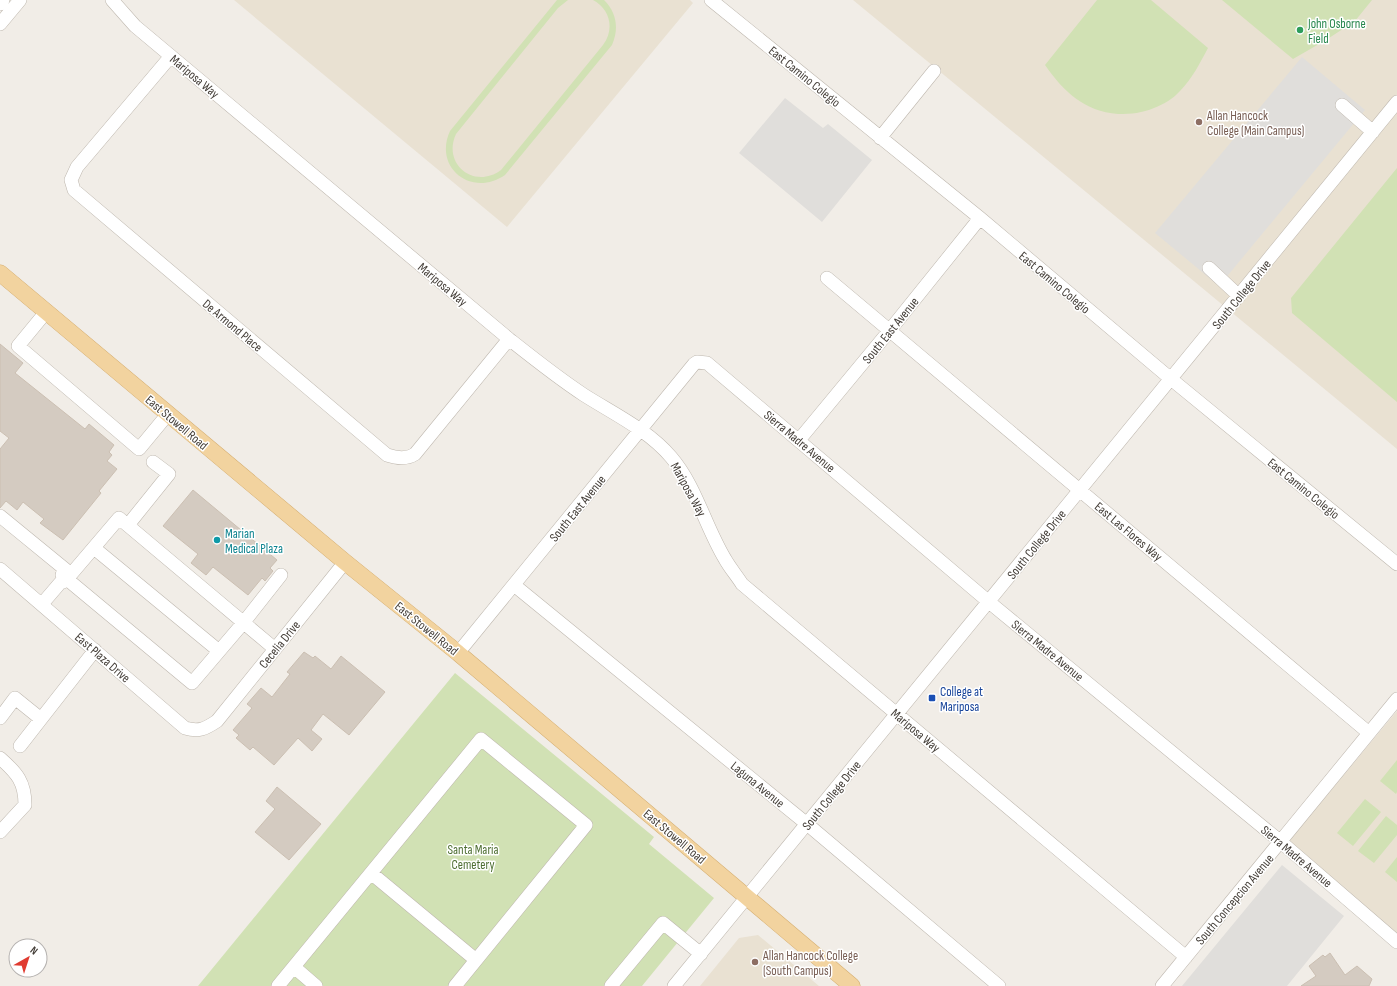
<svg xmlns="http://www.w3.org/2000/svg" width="1397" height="986" font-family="'Sofia Sans Condensed',sans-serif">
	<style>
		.education { fill: #e9e1d2 }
		.green { fill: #d1e1b4 }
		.parking { fill: #e0dedb }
		.building { fill: #d4cbc1; stroke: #cbbfb2 }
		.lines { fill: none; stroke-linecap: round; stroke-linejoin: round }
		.minor-casing { stroke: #beb7ae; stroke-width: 14 }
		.major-casing { stroke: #d5ae71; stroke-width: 17 }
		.minor { stroke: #fff; stroke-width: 13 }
		.major { stroke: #f2d39f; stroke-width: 16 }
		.leisure-dot { fill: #2e9e5b; stroke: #fff; stroke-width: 1.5 }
		.education-dot { fill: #8d6e63; stroke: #fff; stroke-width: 1.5 }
		.culture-dot { fill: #0f9aa8; stroke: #fff; stroke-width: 1.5 }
		.transit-dot { fill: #1a4fb4; stroke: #fff; stroke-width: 1.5 }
		.labels { text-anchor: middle; stroke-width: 3; stroke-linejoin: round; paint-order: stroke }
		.leisure-label { font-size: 13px; fill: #27864d; stroke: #fff; text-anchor: start }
		.street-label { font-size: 13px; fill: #433d37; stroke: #fff }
		.education-label { font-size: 13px; fill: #785e54; stroke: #fff; text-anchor: start }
		.culture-label { font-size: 13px; fill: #0d838f; stroke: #fff; text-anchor: start }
		.transit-label { font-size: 13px; fill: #164399; stroke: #fff; text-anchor: start }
		.park-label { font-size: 13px; fill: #4d6e31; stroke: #fff }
	</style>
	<rect width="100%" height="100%" fill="#f1ede7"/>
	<path class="education" d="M234,0H690L693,3L507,227Z
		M853,0H1397V449L1149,244Z
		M1397,711V937L1287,843Z
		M758,935L819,986H700L739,938Z"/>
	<path class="green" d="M557,0H568L558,8L456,134C442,164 474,190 501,170L603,45C615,29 610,9 593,0H604C617,13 619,29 612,45L505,175C472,198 433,168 450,131Z
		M1097,0H1151L1208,48C1200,63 1192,79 1180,91C1173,99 1164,104 1154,108C1142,113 1132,114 1118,114C1084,111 1064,92 1045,65Z
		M1222,0H1372L1355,21L1326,40L1293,59Z
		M1397,168V402L1292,313L1291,298Z
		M455,673L654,837L649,844L714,898L642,986H198Z
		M1397,760V792L1396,794L1380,781Z
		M1365,799L1381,812L1353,846L1337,833Z
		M1386,816L1397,825V835L1374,863L1358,851Z
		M1397,857V882L1385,872Z"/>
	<path class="parking" d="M1302,57L1365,110L1219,286L1155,233Z
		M785,98L823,128L828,124L872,160L822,222L739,153Z
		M1282,865L1344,916L1287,986H1182Z"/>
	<path class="building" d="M0,344L23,363L15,373L85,429L89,424L114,445L109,452L112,455L107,461L117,469L99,491L101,493L63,540L40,523L44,519L23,502L17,510L6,501L0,508V449L9,438L0,431Z
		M193,490L277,560L270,568L273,571L265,581L262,578L248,595L213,567L206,575L191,563L198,554L163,526Z
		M304,652L313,658L315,656L331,669L341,656L385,692L349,735L323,714L311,730L322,739L312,751L298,738L274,765L253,747L250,750L236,738L239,735L233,730L252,708L247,704L261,688L272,697L290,674L287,672Z
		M277,787L321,824L289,860L255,832L275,809L266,801Z
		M1330,953L1345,975L1357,966L1372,979L1369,986H1301L1316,976L1309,966L1323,955L1325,957Z"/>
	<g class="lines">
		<defs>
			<path id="minor" d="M112,0L135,26L509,339C533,358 558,378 584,395C614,414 648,430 671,457C696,486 705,526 725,559C730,568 737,576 742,584L1186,957
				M711,0L980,218L1171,379L1397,564
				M0,4L3,0
				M0,24L20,0
				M171,56L77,167L71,180L74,190L387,455C396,458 406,460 415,454L509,339
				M1342,105L1373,132
				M880,138L934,71
				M1209,268L1239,296
				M827,278L1369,733
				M46,312L18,346L139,449L168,414
				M799,440L890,330L980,218
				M0,516L66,570
				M119,518L275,649
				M128,525L169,474L153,462
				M94,548L219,651
				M0,569L185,728C199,732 205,729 217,721L345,562
				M62,575L192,683L244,622L281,575
				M514,585L807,824L999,986
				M42,604L60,583L63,582L67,579L119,518
				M458,653L694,364L697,362L707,363L989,602L1281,842L1397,942
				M0,718L15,698L41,719L95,650
				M20,746L41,719
				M0,758C17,773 25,782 25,805L0,832
				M371,873L476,960
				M294,967L316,986
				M278,986L481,739L586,825L455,986
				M611,986L663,923L701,954
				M674,986L1397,102
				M1162,986L1397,699"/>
			<path id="major" d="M0,273L345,562L458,653L852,986"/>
		</defs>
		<use href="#minor" class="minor-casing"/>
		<use href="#major" class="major-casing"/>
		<use href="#minor" class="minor"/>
		<use href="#major" class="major"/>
	</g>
	<circle class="leisure-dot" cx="1300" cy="30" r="4"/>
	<g class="education-dot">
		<circle cx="1199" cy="122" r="4"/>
		<circle cx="755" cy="962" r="4"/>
	</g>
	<circle class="culture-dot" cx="217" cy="540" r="4"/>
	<rect class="transit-dot" x="928" y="694" width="8" height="8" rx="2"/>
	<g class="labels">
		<g class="leisure-label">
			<text x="1308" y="28">John Osborne<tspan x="1308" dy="15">Field</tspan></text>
		</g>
		<g class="street-label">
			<text transform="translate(195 76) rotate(40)" y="5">Mariposa Way</text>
			<text transform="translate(805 76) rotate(39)" y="5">East Camino Colegio</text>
			<text transform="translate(1055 282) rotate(40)" y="5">East Camino Colegio</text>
			<text transform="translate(443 284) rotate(40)" y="5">Mariposa Way</text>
			<text transform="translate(1241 294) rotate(-51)" y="5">South College Drive</text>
			<text transform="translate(233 325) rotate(40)" y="5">De Armond Place</text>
			<text transform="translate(890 330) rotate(-51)" y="5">South East Avenue</text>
			<text transform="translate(177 422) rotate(40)" y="5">East Stowell Road</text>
			<text transform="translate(800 441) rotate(40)" y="5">Sierra Madre Avenue</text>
			<text transform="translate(1304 488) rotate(39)" y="5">East Camino Colegio</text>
			<text transform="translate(689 489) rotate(61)" y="5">Mariposa Way</text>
			<text transform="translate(577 508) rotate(-51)" y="5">South East Avenue</text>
			<text transform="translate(1129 531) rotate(40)" y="5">East Las Flores Way</text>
			<text transform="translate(1036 544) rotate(-51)" y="5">South College Drive</text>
			<text transform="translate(427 628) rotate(39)" y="5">East Stowell Road</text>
			<text transform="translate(279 644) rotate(-51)" y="5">Cecelia Drive</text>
			<text transform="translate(1048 650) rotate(39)" y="5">Sierra Madre Avenue</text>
			<text transform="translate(103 657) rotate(41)" y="5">East Plaza Drive</text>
			<text transform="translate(916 730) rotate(40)" y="5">Mariposa Way</text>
			<text transform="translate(758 784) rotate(39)" y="5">Laguna Avenue</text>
			<text transform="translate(831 795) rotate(-51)" y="5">South College Drive</text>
			<text transform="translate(675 836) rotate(40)" y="5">East Stowell Road</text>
			<text transform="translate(1297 856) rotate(40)" y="5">Sierra Madre Avenue</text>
			<text transform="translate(1234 899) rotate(-50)" y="5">South Concepcion Avenue</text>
		</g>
		<g class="education-label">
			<text x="1207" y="120">Allan Hancock<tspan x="1207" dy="15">College (Main Campus)</tspan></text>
			<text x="763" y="960">Allan Hancock College<tspan x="763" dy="15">(South Campus)</tspan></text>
		</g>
		<g class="culture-label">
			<text x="225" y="538">Marian<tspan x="225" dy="15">Medical Plaza</tspan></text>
		</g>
		<g class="transit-label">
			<text x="940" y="696">College at<tspan x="940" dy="15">Mariposa</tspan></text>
		</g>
		<g class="park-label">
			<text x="473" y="854">Santa Maria<tspan x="473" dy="15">Cemetery</tspan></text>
		</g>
	</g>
	<g transform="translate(28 958) rotate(39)"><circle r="19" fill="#ffffff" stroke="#b4b1af"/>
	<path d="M0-3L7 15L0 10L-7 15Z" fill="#e03b30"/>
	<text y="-6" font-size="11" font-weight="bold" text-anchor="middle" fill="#433d37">N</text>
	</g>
</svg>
